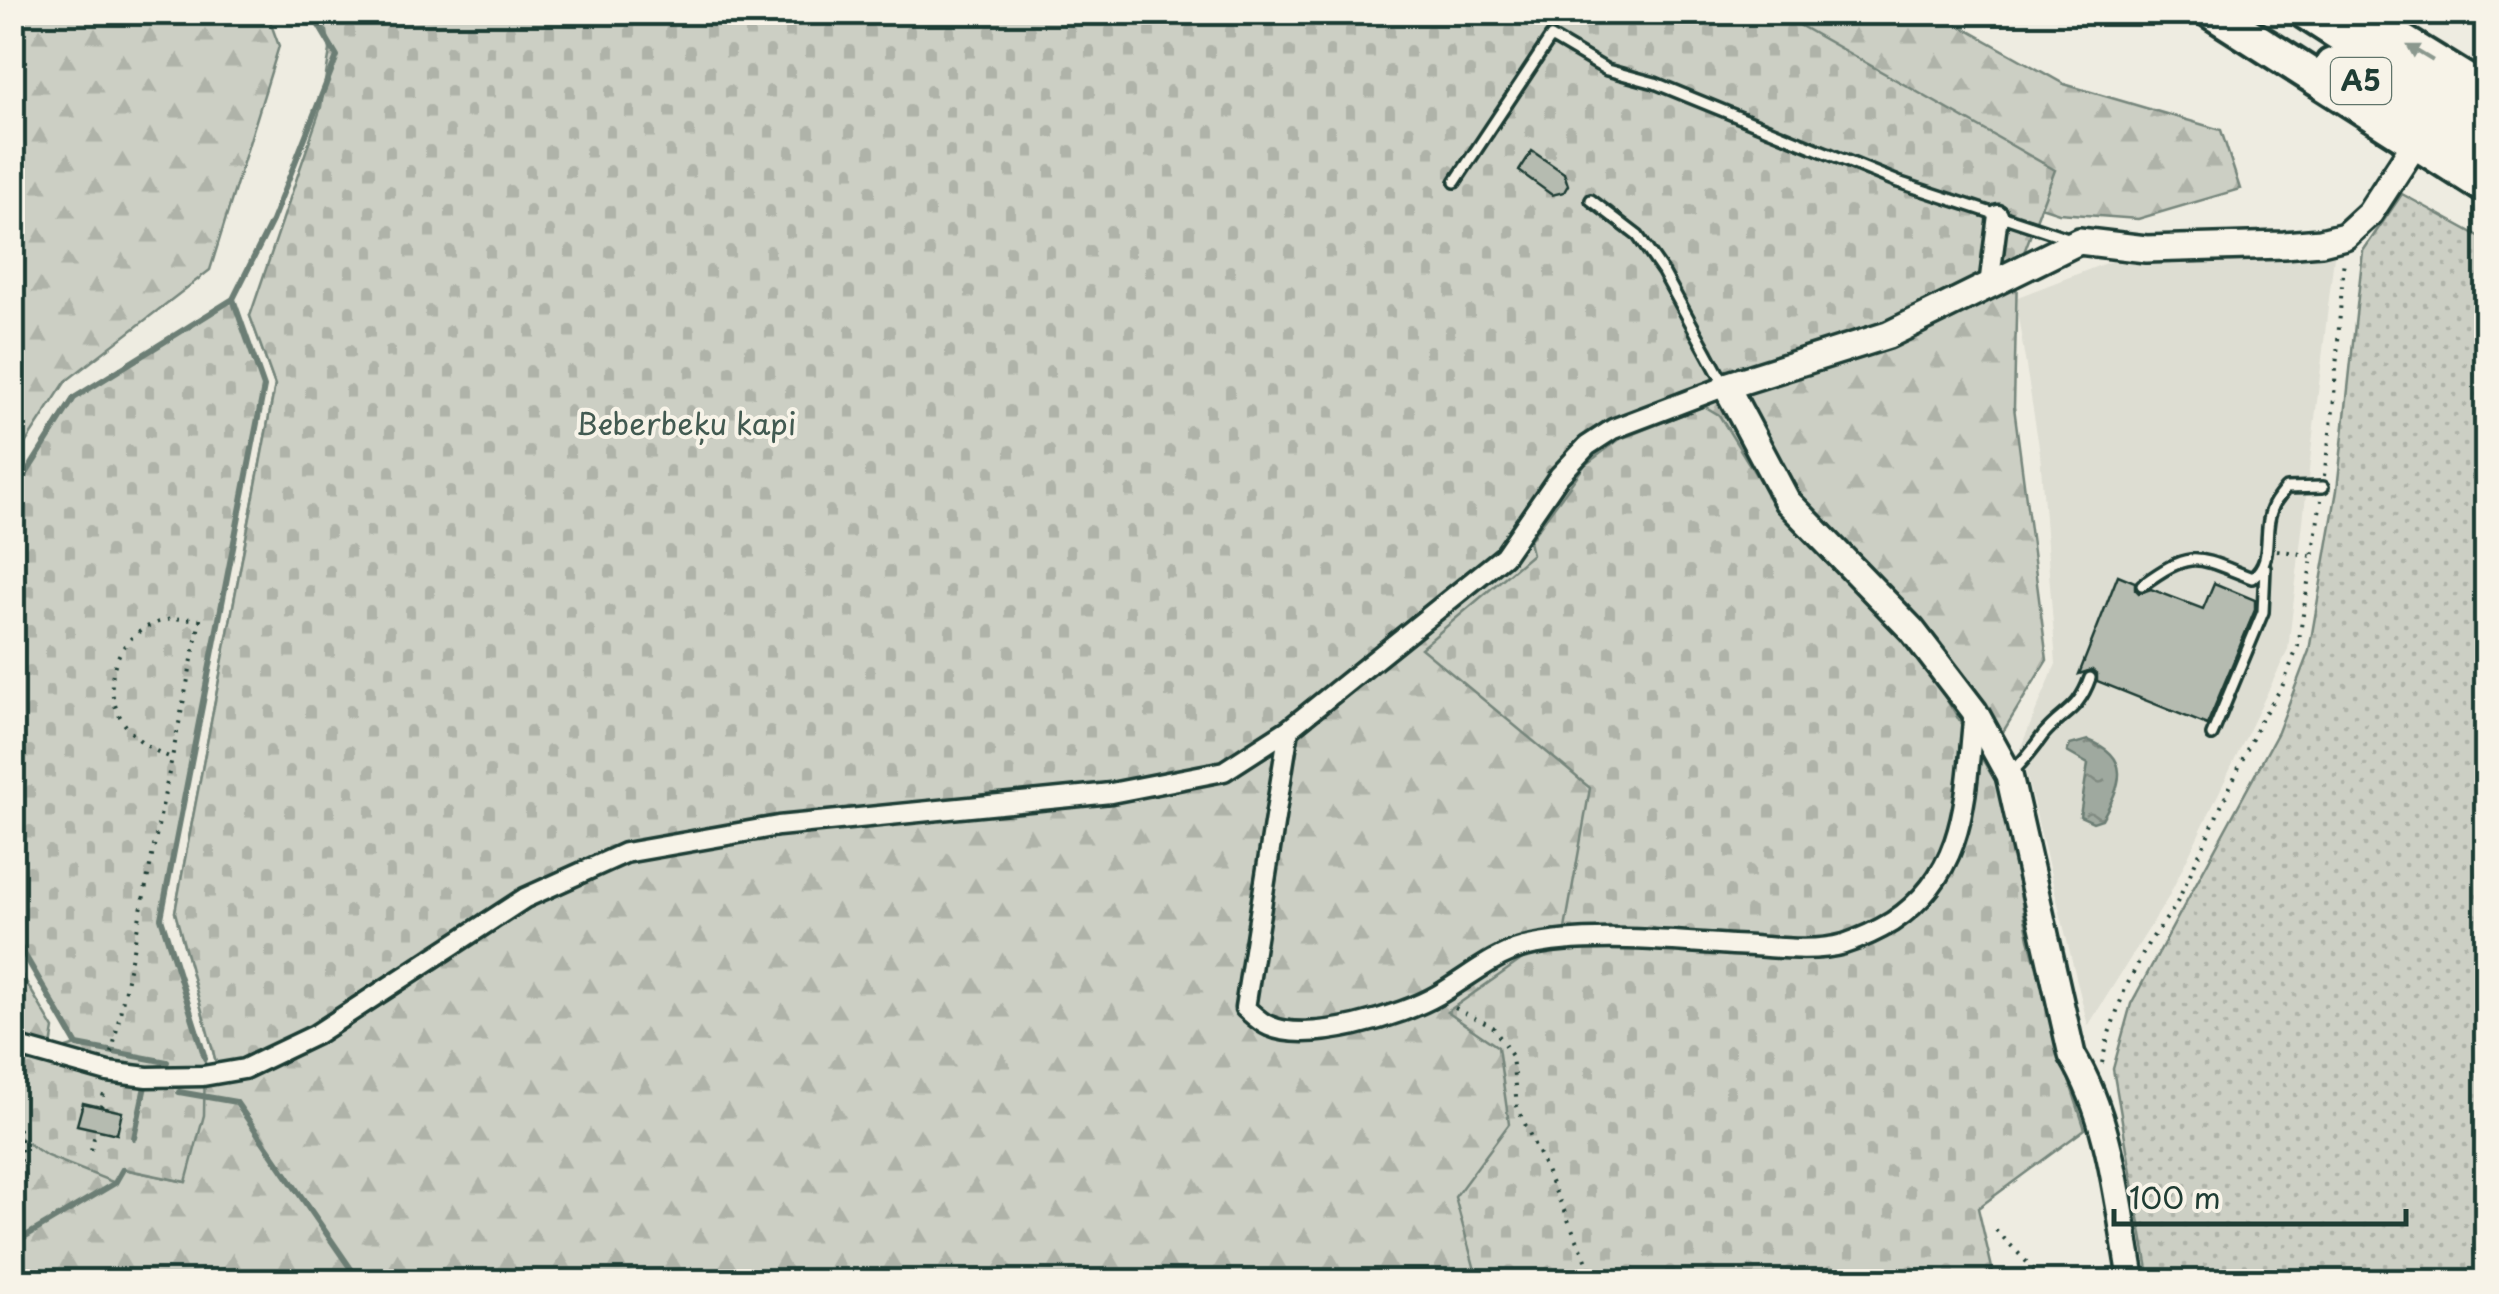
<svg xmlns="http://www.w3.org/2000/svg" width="2499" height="1294" font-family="'Playpen Sans',sans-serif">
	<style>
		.built { fill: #ddddd2 }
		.grass { fill: url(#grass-dots); stroke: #76867c; stroke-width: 2.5 }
		.forest { fill: url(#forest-firs); stroke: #76867c; stroke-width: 2.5 }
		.cemetery { fill: url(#cemetery-stones); stroke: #76867c; stroke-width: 2.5 }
		.water { fill: url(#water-ripples); stroke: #6c7e74; stroke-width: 2.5 }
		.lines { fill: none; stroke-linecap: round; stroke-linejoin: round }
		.stream { stroke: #6c7e74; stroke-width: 6 }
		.building { fill: #b5bbb0; stroke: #1f3d34; stroke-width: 2.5 }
		.lane-casing { stroke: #1f3d34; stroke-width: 16 }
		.street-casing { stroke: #1f3d34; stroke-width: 25 }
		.secondary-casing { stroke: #1f3d34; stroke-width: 32 }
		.highway-casing { stroke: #1f3d34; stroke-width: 40 }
		.path { stroke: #1f3d34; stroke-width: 4; stroke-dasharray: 2.5 8; stroke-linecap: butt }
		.lane { stroke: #f7f3e8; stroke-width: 9 }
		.street { stroke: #f7f3e8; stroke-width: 18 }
		.secondary { stroke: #f7f3e8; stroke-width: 25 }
		.highway { stroke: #f7f3e8; stroke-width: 32 }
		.oneway { fill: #8b988e }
		.labels { text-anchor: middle; stroke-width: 8; stroke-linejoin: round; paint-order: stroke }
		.shield { fill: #f7f3e8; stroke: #60746a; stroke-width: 2.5 }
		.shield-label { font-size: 28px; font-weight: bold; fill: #1f3d34 }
		.park-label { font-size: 30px; fill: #425a51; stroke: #f7f3e8 }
	</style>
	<defs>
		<pattern id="grass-dots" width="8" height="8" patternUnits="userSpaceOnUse" patternTransform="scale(2.5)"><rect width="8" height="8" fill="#cccfc4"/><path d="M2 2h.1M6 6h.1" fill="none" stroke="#afb3a9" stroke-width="1.8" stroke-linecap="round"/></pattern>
		<pattern id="forest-firs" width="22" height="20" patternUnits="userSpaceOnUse" patternTransform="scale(2.5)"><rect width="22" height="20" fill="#cccfc4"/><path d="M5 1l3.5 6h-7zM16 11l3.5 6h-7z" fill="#afb3a9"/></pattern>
		<pattern id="cemetery-stones" width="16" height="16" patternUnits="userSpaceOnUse" patternTransform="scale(2.5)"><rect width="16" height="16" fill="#cccfc4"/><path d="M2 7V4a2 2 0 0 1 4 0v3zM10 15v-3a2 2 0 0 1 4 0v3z" fill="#afb3a9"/></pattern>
		<pattern id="water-ripples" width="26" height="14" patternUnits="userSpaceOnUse" patternTransform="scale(2.5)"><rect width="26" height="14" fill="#9fa99f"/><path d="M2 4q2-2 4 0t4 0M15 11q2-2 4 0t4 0" fill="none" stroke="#818b82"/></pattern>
	</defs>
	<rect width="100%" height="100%" fill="#eeece1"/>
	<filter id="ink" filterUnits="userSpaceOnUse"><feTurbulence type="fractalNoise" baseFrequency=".01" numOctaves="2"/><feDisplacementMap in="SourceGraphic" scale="20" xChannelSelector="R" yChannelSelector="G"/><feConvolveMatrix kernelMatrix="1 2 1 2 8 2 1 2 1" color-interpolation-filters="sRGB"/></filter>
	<g filter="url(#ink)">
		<path class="built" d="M2334,256L2288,650L2168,898L2088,1026L2020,749L2056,664L2040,453L2015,298L2111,261L2188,264Z"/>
		<path class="grass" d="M2402,194L2486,240V379L2475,470L2486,472V1281H2150L2113,1069L2131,1004L2278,732L2309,651L2337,490L2363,251Z"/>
		<path class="forest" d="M13,12L267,13L279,46L210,270L66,381L13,462Z
			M1622,13H1937L2064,84L2221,130L2240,189L2138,219L2059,213L2025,202L2017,271L2014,407L2047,660L1979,771L1966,1204L1979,1281H13L12,1123L14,1134L115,1182L123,1169L185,1182L203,1076L219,1073L175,912L275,385L250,316Z
			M13,960L54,1029L50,1053L13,1096Z"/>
		<path class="cemetery" d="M306,13H1778L2055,170L2017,271L1587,446L1504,556L1224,771L625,853L525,898L315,1035L219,1073L175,912L275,385L250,316L321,107L330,50L327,31Z
			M233,299L264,387L161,917L205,1058L204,1115L186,1182L124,1169L115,1183L47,1156L14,1134C9,1103 17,1077 25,1047L50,1053L76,1045L13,933V496L74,398Z
			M1704,406L1719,415L1780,514L1917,650L2000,789L2029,939L2061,1056L2085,1129L1978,1208L1995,1281H1478L1455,1197L1509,1124L1498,1047L1447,1012L1565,929L1590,788L1421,648L1532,554L1529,541L1585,465L1620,439Z"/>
		<path class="water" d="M2088,740C2133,757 2121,785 2102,819L2093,822L2080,816L2088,764L2067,752L2070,745Z"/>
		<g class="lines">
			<path class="stream" d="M2474,477L2486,479
				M12,496L74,398L233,299L272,221L337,56L311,12
				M12,933L77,1045L167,1062
				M205,1058L161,918L264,387L233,299
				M179,1092L236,1102L360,1282
				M134,1138L145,1086
				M12,1247L14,1243L115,1183L123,1169"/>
		</g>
		<path class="building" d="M1532,151L1564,173L1568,185L1564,192L1552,195L1519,171Z
			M2118,575L2135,582V589L2139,593L2151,589L2203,609L2214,583L2255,600V610L2207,725L2097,681V674L2092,670L2079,674Z
			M83,1103L122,1112L117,1134L77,1125Z"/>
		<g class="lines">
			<defs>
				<path id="lane" d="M1455,182L1551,37L1607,70L1655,83L1898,182L2071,239
					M1591,200L1638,236L1663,272L1724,384
					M2142,585C2193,548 2197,557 2252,578C2275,561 2262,532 2272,509C2274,502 2281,494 2286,488L2323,487
					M2212,735L2263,612L2265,568
					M2011,773C2024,761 2033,749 2043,735C2063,711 2078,712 2090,678"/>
				<path id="street" d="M1989,286L1998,215
					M1289,729L1245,1008C1252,1014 1261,1023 1269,1026C1309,1044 1402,1016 1438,995C1466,979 1493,955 1524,947C1593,931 1682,943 1753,946C1780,948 1817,952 1844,944C1859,939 1879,930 1892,922C1969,871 1965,793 1974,711
					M12,1045L108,1072L147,1077L203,1076L244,1069L315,1035L525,898L625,853L778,826L1111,793L1224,771L1289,729L1504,556L1559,476L1587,446L1613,429L1726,386"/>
				<path id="secondary" d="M2132,1282C2118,1206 2112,1121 2072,1055L2009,775L1974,711L1912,630L1787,501L1726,386L1888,335L2079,241L2146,249L2284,245L2321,242L2345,236L2370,213L2416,142"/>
				<path id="highway" d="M2212,12L2486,187
					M2305,12L2478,123
					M2354,12L2486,93
					M2332,65L2486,150"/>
			</defs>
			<use href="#lane" class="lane-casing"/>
			<use href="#street" class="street-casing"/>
			<use href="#secondary" class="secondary-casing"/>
			<use href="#highway" class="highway-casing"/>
			<path class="path" d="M2324,476L2333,411L2344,257
				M2277,550L2312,556
				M1455,1008L1493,1027L1512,1056L1517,1106L1596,1282
				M112,1053L200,620C106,604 73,722 172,758
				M2102,1063L2108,1036L2125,989L2149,942L2175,907L2261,719L2282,687L2298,646L2321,500
				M101,1107L105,1087
				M91,1150L96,1130
				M12,1181L22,1155L18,1121
				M1996,1230L2046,1282"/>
			<use href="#lane" class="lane"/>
			<use href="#street" class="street"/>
			<use href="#secondary" class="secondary"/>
			<use href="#highway" class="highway"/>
		</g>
		<defs><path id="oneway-solid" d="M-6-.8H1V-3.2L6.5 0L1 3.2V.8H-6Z" transform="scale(2.5)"/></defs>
		<use class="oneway" href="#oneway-solid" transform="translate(2420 53) rotate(-149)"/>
	</g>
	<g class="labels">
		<rect class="shield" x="2331" y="58" width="60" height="46" rx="8"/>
		<g class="shield-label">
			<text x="2361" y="91">A5</text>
		</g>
		<g class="park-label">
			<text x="686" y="435">Beberbeķu kapi</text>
		</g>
	</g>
	<rect width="2499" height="1294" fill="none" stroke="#f7f3e8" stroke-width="50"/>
	<rect x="25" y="25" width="2449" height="1244" fill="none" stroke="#1f3d34" stroke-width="4" filter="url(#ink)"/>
	<path d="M2114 1209v15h292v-15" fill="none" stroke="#1f3d34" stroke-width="5"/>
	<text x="2129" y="1209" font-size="30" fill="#1f3d34" stroke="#f7f3e8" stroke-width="8" paint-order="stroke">100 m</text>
</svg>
